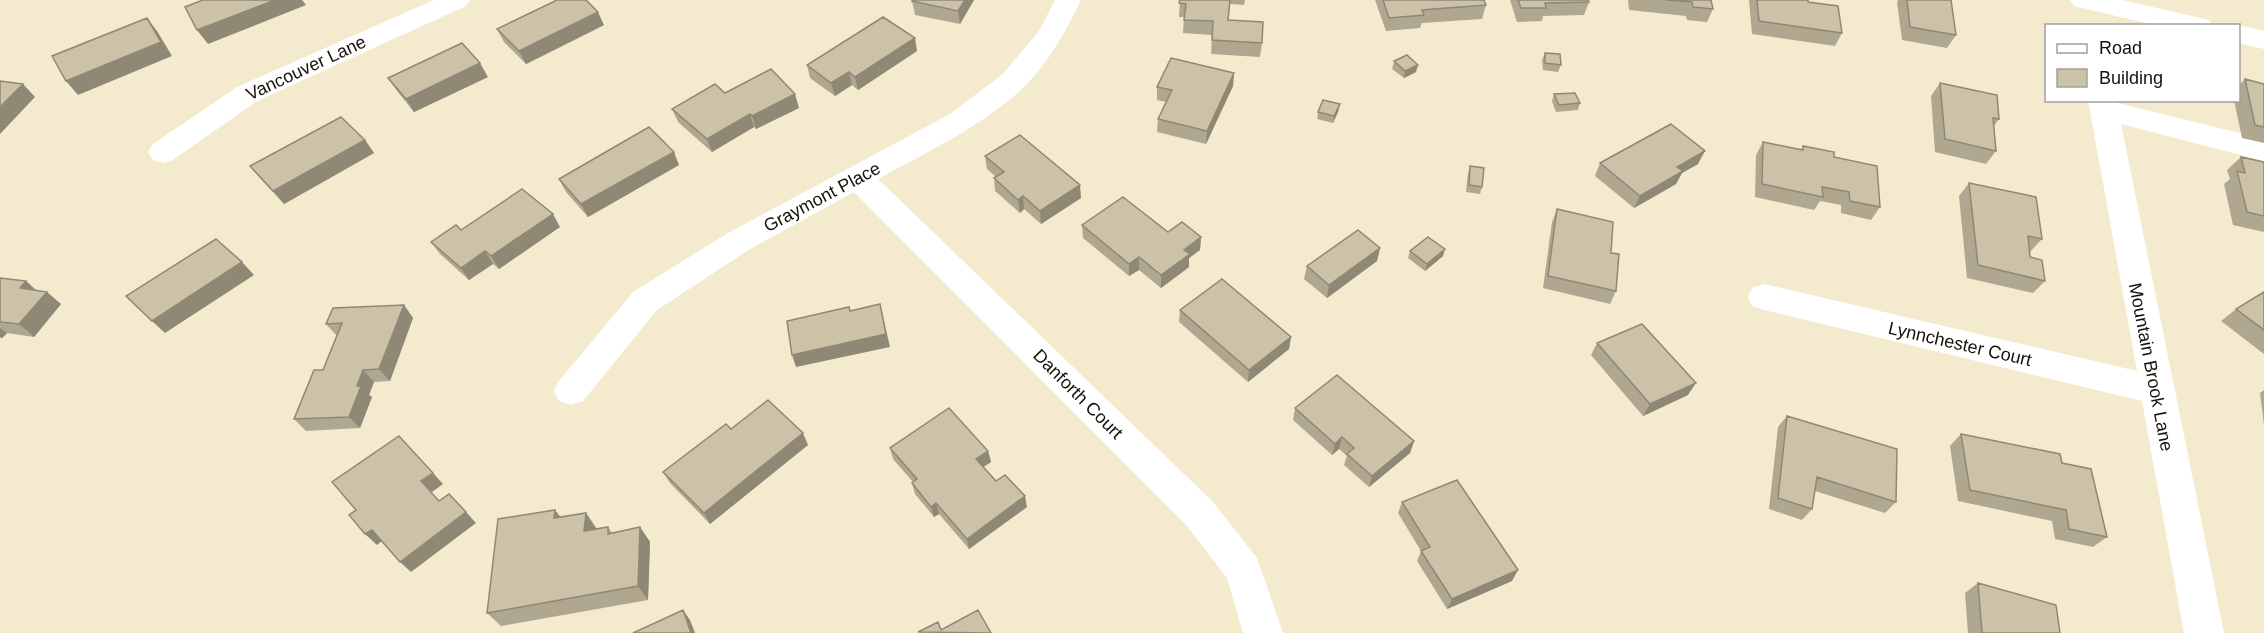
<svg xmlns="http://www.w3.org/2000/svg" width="2264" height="633" font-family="Arial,sans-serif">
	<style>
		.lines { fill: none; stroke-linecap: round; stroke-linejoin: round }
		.minor { fill: #fff; fill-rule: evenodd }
		.wall { fill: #afa790 }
		.shaded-wall { fill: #8f8875 }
		.building { fill: #ccc2a7; stroke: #8f8875; stroke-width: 1.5 }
		.labels { text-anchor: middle; stroke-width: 4.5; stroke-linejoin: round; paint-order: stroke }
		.street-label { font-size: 18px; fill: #161209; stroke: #fff }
	</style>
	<rect width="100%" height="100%" fill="#f4eace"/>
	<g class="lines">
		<path class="minor" d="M434,0H470L466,6L257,101L173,160L163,163L153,160L148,152L153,144L237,87Z
			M1055,0H1081C1066,31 1048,64 1023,88C981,127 927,152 878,179L1213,502L1257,558L1283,633H1243L1227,578L1187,526L854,192L750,249L657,310L583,401L571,405L559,401L554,391L559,381L633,292L728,233L950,114L1003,74L1039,31Z
			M2070,0H2122L2209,20L2212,26H2158L2074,6Z
			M2238,25L2264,31V49L2238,43V26H2236Z
			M2088,100H2116L2117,103L2264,139V161L2121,124L2224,633H2184L2142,401L1764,310L1752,306L1748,297L1752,288L1764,284L2137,371Z"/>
	</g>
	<path class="wall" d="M974,0L960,24L915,15L912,1Z
		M1180,0H1245L1244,5L1229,4L1228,20L1262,43L1260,57L1211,54L1212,35L1183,33L1184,17H1179Z
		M1375,0H1484L1486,5L1482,19L1422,23L1420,28L1386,31Z
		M1510,0H1588L1589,2L1584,15L1543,16L1542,21L1517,22Z
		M1628,0H1711L1713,9L1707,22L1687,20L1686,16L1629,10Z
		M1749,0H1808V2L1842,33L1835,46L1752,34Z
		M1898,0H1951L1956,35L1947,48L1902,40L1897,2Z
		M604,25L526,64L504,42L497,29Z
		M917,51L858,90L852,85L835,96L810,78L807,65Z
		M1545,53L1561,65L1558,72L1543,70L1542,60Z
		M1394,61L1416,72L1404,78L1392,69Z
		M1234,73L1233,86L1206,144L1157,132L1158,119L1166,102L1157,100V87Z
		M488,77L414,112L397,91L388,78Z
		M2245,79L2264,84V143L2242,138L2234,100H2238V86Z
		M1940,83L1999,119L1994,126L1996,151L1986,164L1935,152L1931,96Z
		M725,93L799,108L756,129L754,127L712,152L678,122L672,109Z
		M1554,94L1580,103L1578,110L1556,112L1552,101Z
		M1340,104L1338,112L1333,123L1317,119L1318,112Z
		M365,140L374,153L284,204L261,179L250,166Z
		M1763,142L1801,150L1803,146L1834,157L1880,207L1871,220L1841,213V205L1820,201L1814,210L1755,197L1756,155Z
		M985,156L1081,198L1041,224L1024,209L1020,213L995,191L994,178L996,177L987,169Z
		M2241,157L2264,162V232L2233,225L2224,184L2230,179L2227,170Z
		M1600,163L1698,164L1682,173L1676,184L1634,208L1595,176Z
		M679,165L588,217L566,192L559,179Z
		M1470,166L1482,187L1480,194L1466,192L1468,173Z
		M1969,183L2042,239L2030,252V257L2045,281L2033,293L1967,278L1959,196Z
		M1557,209L1611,253L1616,291L1610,304L1543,288L1552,222Z
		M1082,225L1168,232L1201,237L1200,250L1189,258V267L1161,288L1139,270L1129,276L1083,238Z
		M560,227L499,269L493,264L469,280L440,254L431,242L461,230Z
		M1380,248L1377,261L1327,298L1304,279L1307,266Z
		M1410,251L1443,256L1425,271L1408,258Z
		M0,278L26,281L36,290L61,304L34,337L7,333L2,338H0Z
		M2264,292V354L2221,321L2236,309Z
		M404,305L413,318L390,381L374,382L369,395L372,397L360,428L306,431L294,419L323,370L337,336L326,324Z
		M1180,310L1291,337L1289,349L1248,382L1179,322Z
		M1597,343L1688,395L1643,416L1591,355Z
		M2264,390V425L2260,393Z
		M1295,408L1414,441L1410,453L1369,487L1344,465L1347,456L1339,449L1332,455L1293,420Z
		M1787,416L1896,502L1885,513L1815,491L1812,509L1802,520L1769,509L1778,427Z
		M731,429L808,445L710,524L670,483L663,472Z
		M1961,434L2062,463L2107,537L2093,547L2055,539L2052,521L1958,501L1950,446Z
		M890,448L988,451L991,462L983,467L996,481L1027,507L969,549L939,514L934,517L915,494L912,483L913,482L893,459Z
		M1402,502L1512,581L1447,609L1417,561L1421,551L1398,513Z
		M586,513L596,528V529L608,527L612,533L640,527L650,542L648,600L501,626L487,613L561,517Z
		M1978,583L2060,633H1968L1965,593Z"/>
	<path class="shaded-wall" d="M275,0H302L306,5L208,44L197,30Z
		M965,0H974L960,24L958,11Z
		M598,12L604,25L526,64L519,51Z
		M147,18L157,31L172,56L78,95L66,81Z
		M915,38L917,51L858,90L855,77Z
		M480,63L488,77L414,112L406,99Z
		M1418,65L1416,72L1404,78L1405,71Z
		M849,72L852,85L835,96L831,83Z
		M1234,73L1233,86L1206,144L1207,131Z
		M23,84L35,97L0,134V107Z
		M795,94L799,108L756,129L752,116Z
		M1340,104L1338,112L1333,123L1334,116Z
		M750,114L754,127L712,152L707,139Z
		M365,140L374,153L284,204L273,191Z
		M1705,151L1698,164L1682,173L1676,184L1634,208L1640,196L1677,167Z
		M674,152L679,165L588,217L581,204Z
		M1080,185L1081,198L1041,224L1040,211Z
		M1023,196L1024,209L1020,213L1018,200Z
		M553,214L560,227L499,269L491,256Z
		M1201,237L1200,250L1189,258V267L1161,288V275L1184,250Z
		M1380,248L1377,261L1327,298L1329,285Z
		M1445,249L1443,256L1425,271L1427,264Z
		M485,251L493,264L469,280L461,268Z
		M1139,257V270L1129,276V264Z
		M242,262L254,275L165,333L152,321Z
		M26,281L40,294L20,288Z
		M47,292L61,304L34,337L19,324Z
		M880,304L890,347L796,367L792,355Z
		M404,305L413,318L390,381L379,369Z
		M0,328L7,333L2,338L0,336Z
		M1291,337L1289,349L1248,382L1249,370Z
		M363,370L374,382L369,395L372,397L360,428L349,417L357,386Z
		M1696,383L1688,395L1643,416L1650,404Z
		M803,433L808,445L710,524L704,513Z
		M1342,437L1339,449L1332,455L1335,444Z
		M1414,441L1410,453L1369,487L1372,476Z
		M988,451L991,462L979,470L976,459Z
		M433,473L443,484L432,492L421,481Z
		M1025,496L1027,507L969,549L967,539Z
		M936,503L939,514L934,517L931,507Z
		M555,510L566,524L554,518Z
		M466,512L476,523L411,572L400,562Z
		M586,513L596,528L595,546L584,531Z
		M640,527L650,542L648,600L638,586Z
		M372,530L383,540L377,545L365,534Z
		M1518,570L1512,581L1447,609L1452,599Z
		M683,610L690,620L695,633H691Z"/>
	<path class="building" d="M203,0H275L197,30L185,7Z
		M557,0H586L598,12L519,51L497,29Z
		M913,0H965L958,11L912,1Z
		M1180,0H1230L1228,20L1263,22L1262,43L1212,40L1213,21L1184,20L1186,4L1179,3Z
		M1383,0H1484L1486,5L1422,10L1424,15L1389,18Z
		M1518,0H1588L1589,2L1545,3L1546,8H1521Z
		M1666,0H1711L1713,9L1693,7L1692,2Z
		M1757,0H1808V2L1838,6L1842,33L1759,21Z
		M1907,0H1951L1956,35L1910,27Z
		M883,17L915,38L855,77L849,72L831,83L807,65Z
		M147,18L161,42L66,81L52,56Z
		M462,43L480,63L406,99L388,78Z
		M1545,53L1560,54L1561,65L1545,63Z
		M1407,55L1418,65L1405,71L1394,61Z
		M1171,58L1234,73L1207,131L1158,119L1172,90L1157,87Z
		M771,69L795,94L752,116L750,114L707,139L672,109L715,84L725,93Z
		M2245,79L2264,84V127L2255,125Z
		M0,81L23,84L0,107Z
		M1940,83L1997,95L1999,119L1993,118L1996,151L1945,139Z
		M1575,93L1580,103L1559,105L1554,94Z
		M1323,100L1340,104L1334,116L1318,112Z
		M341,117L365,140L273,191L250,166Z
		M1671,124L1705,151L1677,167L1683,171L1640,196L1600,163Z
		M649,127L674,152L581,204L559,179Z
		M1020,135L1080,185L1040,211L1023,196L1018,200L994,178L1004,172L985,156Z
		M1763,142L1803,150V146L1834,152V157L1877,166L1880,207L1850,201L1849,192L1822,187L1823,197L1762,184Z
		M2241,157L2264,162V216L2247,212L2237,171L2245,173Z
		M1470,166L1484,168L1482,187L1469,185Z
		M1969,183L2036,197L2042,239L2028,236L2030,257L2042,260L2045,281L1978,265Z
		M522,189L553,214L491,256L485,251L461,268L431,242L456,225L461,230Z
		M1123,197L1168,232L1182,222L1201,237L1184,250L1190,254L1161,275L1139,257L1129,264L1082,225Z
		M1557,209L1613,222L1611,253L1619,254L1616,291L1548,276Z
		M1358,230L1380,248L1329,285L1307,266Z
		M1428,237L1445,249L1427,264L1410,251Z
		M216,239L242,262L152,321L126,296Z
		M0,278L26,281L20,288L47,292L19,324L0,322Z
		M1222,279L1291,337L1249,370L1180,310Z
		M2264,292V330L2236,309Z
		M880,304L886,334L792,355L787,321L849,307L850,311Z
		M404,305L379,369L363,370L357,386H361L349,417L294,419L314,370H323L342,323L326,324L333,308Z
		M1642,324L1696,383L1650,404L1597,343Z
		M1337,375L1414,441L1372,476L1347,454L1354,448L1342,437L1335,444L1295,408Z
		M768,400L803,433L704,513L663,472L726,424L731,429Z
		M949,408L988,451L976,459L996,481L1005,475L1025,496L967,539L936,503L931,507L912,483L917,479L890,448Z
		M1787,416L1897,449L1896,502L1817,477L1812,509L1778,498Z
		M1961,434L2060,454L2062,463L2091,469L2107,537L2069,529L2066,510L1970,490Z
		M399,436L433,473L421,481L439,501L449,494L466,512L400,562L372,530L365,534L349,515L356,510L332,482Z
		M1457,480L1518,570L1452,599L1421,551L1430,547L1402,502Z
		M555,510L554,518L586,513L584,531L608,527V534L640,527L638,586L487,613L498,519Z
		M1978,583L2056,605L2060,633H1982Z
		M683,610L691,633H633Z
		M978,610L991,633L918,632L938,622L941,630Z"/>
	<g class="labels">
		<g class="street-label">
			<text transform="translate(306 68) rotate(-25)" y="6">Vancouver Lane</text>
			<text transform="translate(822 197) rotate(-28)" y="6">Graymont Place</text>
			<text transform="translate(1960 344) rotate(13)" y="6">Lynnchester Court</text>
			<text transform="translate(2151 367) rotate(79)" y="6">Mountain Brook Lane</text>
			<text transform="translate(1078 394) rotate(45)" y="6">Danforth Court</text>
		</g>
	</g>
	<rect x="2045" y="24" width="195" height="78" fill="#ffffff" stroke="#a2a09d" stroke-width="1.5"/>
	<rect x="2057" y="44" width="30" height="9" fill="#ffffff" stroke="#a2a09d" stroke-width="1.5"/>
	<text x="2099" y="54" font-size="18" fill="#161209">Road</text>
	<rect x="2057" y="69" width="30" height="18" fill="#ccc2a7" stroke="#a2a09d" stroke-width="1.5"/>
	<text x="2099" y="84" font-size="18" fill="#161209">Building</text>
</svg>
